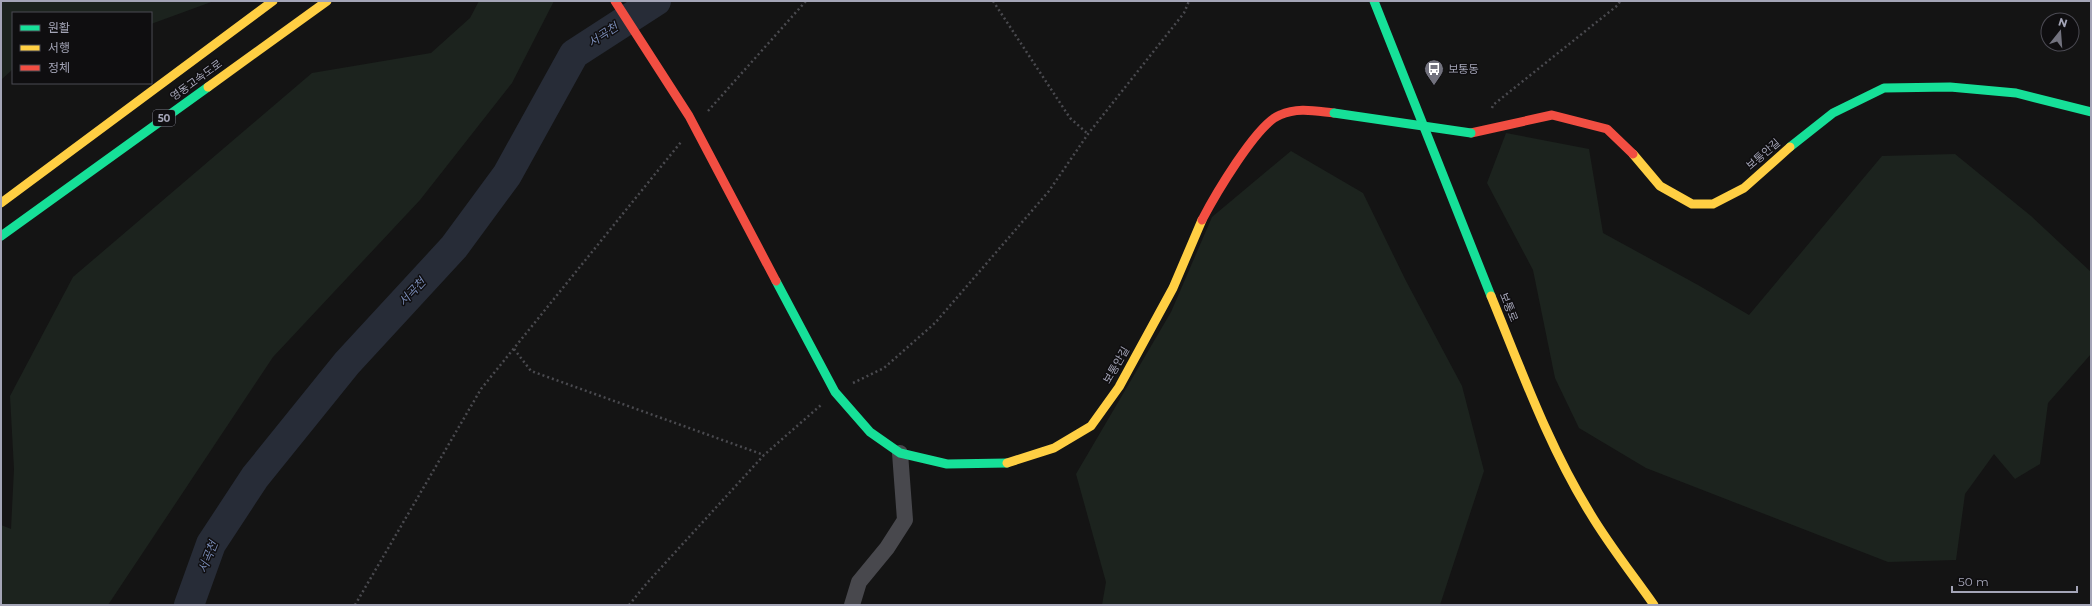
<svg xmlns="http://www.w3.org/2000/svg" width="2092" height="606" font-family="Montserrat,'Noto Sans KR',sans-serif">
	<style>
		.green { fill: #1c231e }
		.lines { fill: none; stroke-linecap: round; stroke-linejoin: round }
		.river { stroke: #272c37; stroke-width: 30 }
		.path { stroke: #4a4a4f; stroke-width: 2.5; stroke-dasharray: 2 3; stroke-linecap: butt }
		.street { stroke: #48484d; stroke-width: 16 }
		.fast { stroke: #16e098; stroke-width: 9 }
		.slow { stroke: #ffcf43; stroke-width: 9 }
		.jam { stroke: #f24e42; stroke-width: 9 }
		.fast-bridge { stroke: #16e098; stroke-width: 9 }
		.labels { text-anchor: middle; stroke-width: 3; stroke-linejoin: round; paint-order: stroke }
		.shield { fill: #0f0e10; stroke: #777885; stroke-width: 1 }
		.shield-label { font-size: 10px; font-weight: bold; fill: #a4a5b7 }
		.poi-label { font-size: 11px; fill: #a4a5b7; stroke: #0f0e10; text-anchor: start }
		.street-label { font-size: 11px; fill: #a4a5b7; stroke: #0f0e10 }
		.water-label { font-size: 12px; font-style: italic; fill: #788ab4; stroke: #0f0e10 }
	</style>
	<rect width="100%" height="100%" fill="#141414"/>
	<path class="green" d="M1,1H214L151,24V13H13V69L1,80Z
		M479,1H554L512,83L420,200L273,357L108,605H1V525L11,529L14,469L10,396L73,277L312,73L431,53L470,18Z
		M1506,133L1589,149L1603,233L1698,285L1749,315L1882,156L1955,154L2031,216L2091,272V354L2048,403L2040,464L2015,479L1994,454L1965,494L1956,560L1888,562L1646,468L1579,428L1555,378L1533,270L1487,183Z
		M1291,151L1363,193L1406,281L1462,386L1484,471L1440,605H1102L1106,582L1076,474L1171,312L1212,217Z"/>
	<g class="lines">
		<path class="river" d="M189,605L211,544L255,477L347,363L454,247L507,175L574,54L656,1"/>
		<path class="path" d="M993,1L1070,118L1088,134
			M1492,108L1493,105L1618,5L1620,1
			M708,111L806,1
			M514,349L531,371L764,455
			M853,383L884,368L935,323L1049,191L1088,134L1184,13L1189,1
			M355,605L481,389L681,142
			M629,605L647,583L764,455L821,405"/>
		<path class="street" d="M852,605L859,582L887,548L905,520L900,453"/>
		<path class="fast" d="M1374,1L1491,296
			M1790,147L1833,113L1884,88L1950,87L2016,93L2091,112
			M1,236L208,87
			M776,281L835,392L870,432L900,453L947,464L1007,463"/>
		<path class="slow" d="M208,87L327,1
			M1633,154L1660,186L1692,204H1713L1744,188L1790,147
			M1,203L273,1
			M1491,296C1521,369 1548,445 1590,513C1609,545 1633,575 1654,605
			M1007,463L1054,448L1091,426L1119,387L1173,288L1202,220"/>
		<path class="jam" d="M615,1L689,116L776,281
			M1471,133L1552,115L1607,129L1633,154
			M1202,220C1214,197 1257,123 1280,115C1298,107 1315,111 1334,113"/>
		<path class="fast-bridge" d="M1334,113L1471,133"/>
	</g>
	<defs>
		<symbol id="bus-pin" viewBox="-11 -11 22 30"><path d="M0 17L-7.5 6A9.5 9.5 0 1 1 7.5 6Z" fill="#72727e" stroke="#0f0e10"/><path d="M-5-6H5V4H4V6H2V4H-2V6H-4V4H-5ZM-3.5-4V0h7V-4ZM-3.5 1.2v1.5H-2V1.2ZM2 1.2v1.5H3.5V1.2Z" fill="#fff"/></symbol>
	</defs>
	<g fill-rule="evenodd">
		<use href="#bus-pin" x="1423" y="58" width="22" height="30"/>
	</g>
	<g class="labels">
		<rect class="shield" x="153" y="110" width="22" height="16" rx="3"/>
		<g class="shield-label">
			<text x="164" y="122">50</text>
		</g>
		<g class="poi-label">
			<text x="1448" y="73">보통동</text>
		</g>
		<g class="street-label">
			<text transform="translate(196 80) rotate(-36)" y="4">영동고속도로</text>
			<text transform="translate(1763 154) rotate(-41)" y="4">보통안길</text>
			<text transform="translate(1509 307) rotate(68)" y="4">보통로</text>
			<text transform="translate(1116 365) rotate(-60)" y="4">보통안길</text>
		</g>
		<g class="water-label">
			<text transform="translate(603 35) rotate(-33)" y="4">서곡천</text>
			<text transform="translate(412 292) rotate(-47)" y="4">서곡천</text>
			<text transform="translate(208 557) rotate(-68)" y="4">서곡천</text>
		</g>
	</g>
	<rect width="2092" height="606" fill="none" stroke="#a4a5b7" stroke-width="4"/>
	<rect x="12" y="12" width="140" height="72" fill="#0f0e10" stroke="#4b4a53"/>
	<rect x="20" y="25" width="20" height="6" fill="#16e098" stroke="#4b4a53"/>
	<text x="48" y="32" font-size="12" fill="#a4a5b7">원활</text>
	<rect x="20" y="45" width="20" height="6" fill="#ffcf43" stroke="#4b4a53"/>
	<text x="48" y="52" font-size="12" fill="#a4a5b7">서행</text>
	<rect x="20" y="65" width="20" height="6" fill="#f24e42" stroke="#4b4a53"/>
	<text x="48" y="72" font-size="12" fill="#a4a5b7">정체</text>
	<g transform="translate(2060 32) rotate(17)"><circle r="19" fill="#0f0e10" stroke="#4b4a53"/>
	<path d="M0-3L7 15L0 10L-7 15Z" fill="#72727e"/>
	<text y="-6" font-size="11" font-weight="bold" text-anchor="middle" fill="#a4a5b7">N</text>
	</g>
	<path d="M1952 586v6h125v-6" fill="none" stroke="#a4a5b7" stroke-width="2"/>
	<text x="1958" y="586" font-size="12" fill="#a4a5b7" stroke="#0f0e10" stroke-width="3" paint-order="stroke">50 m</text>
</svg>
